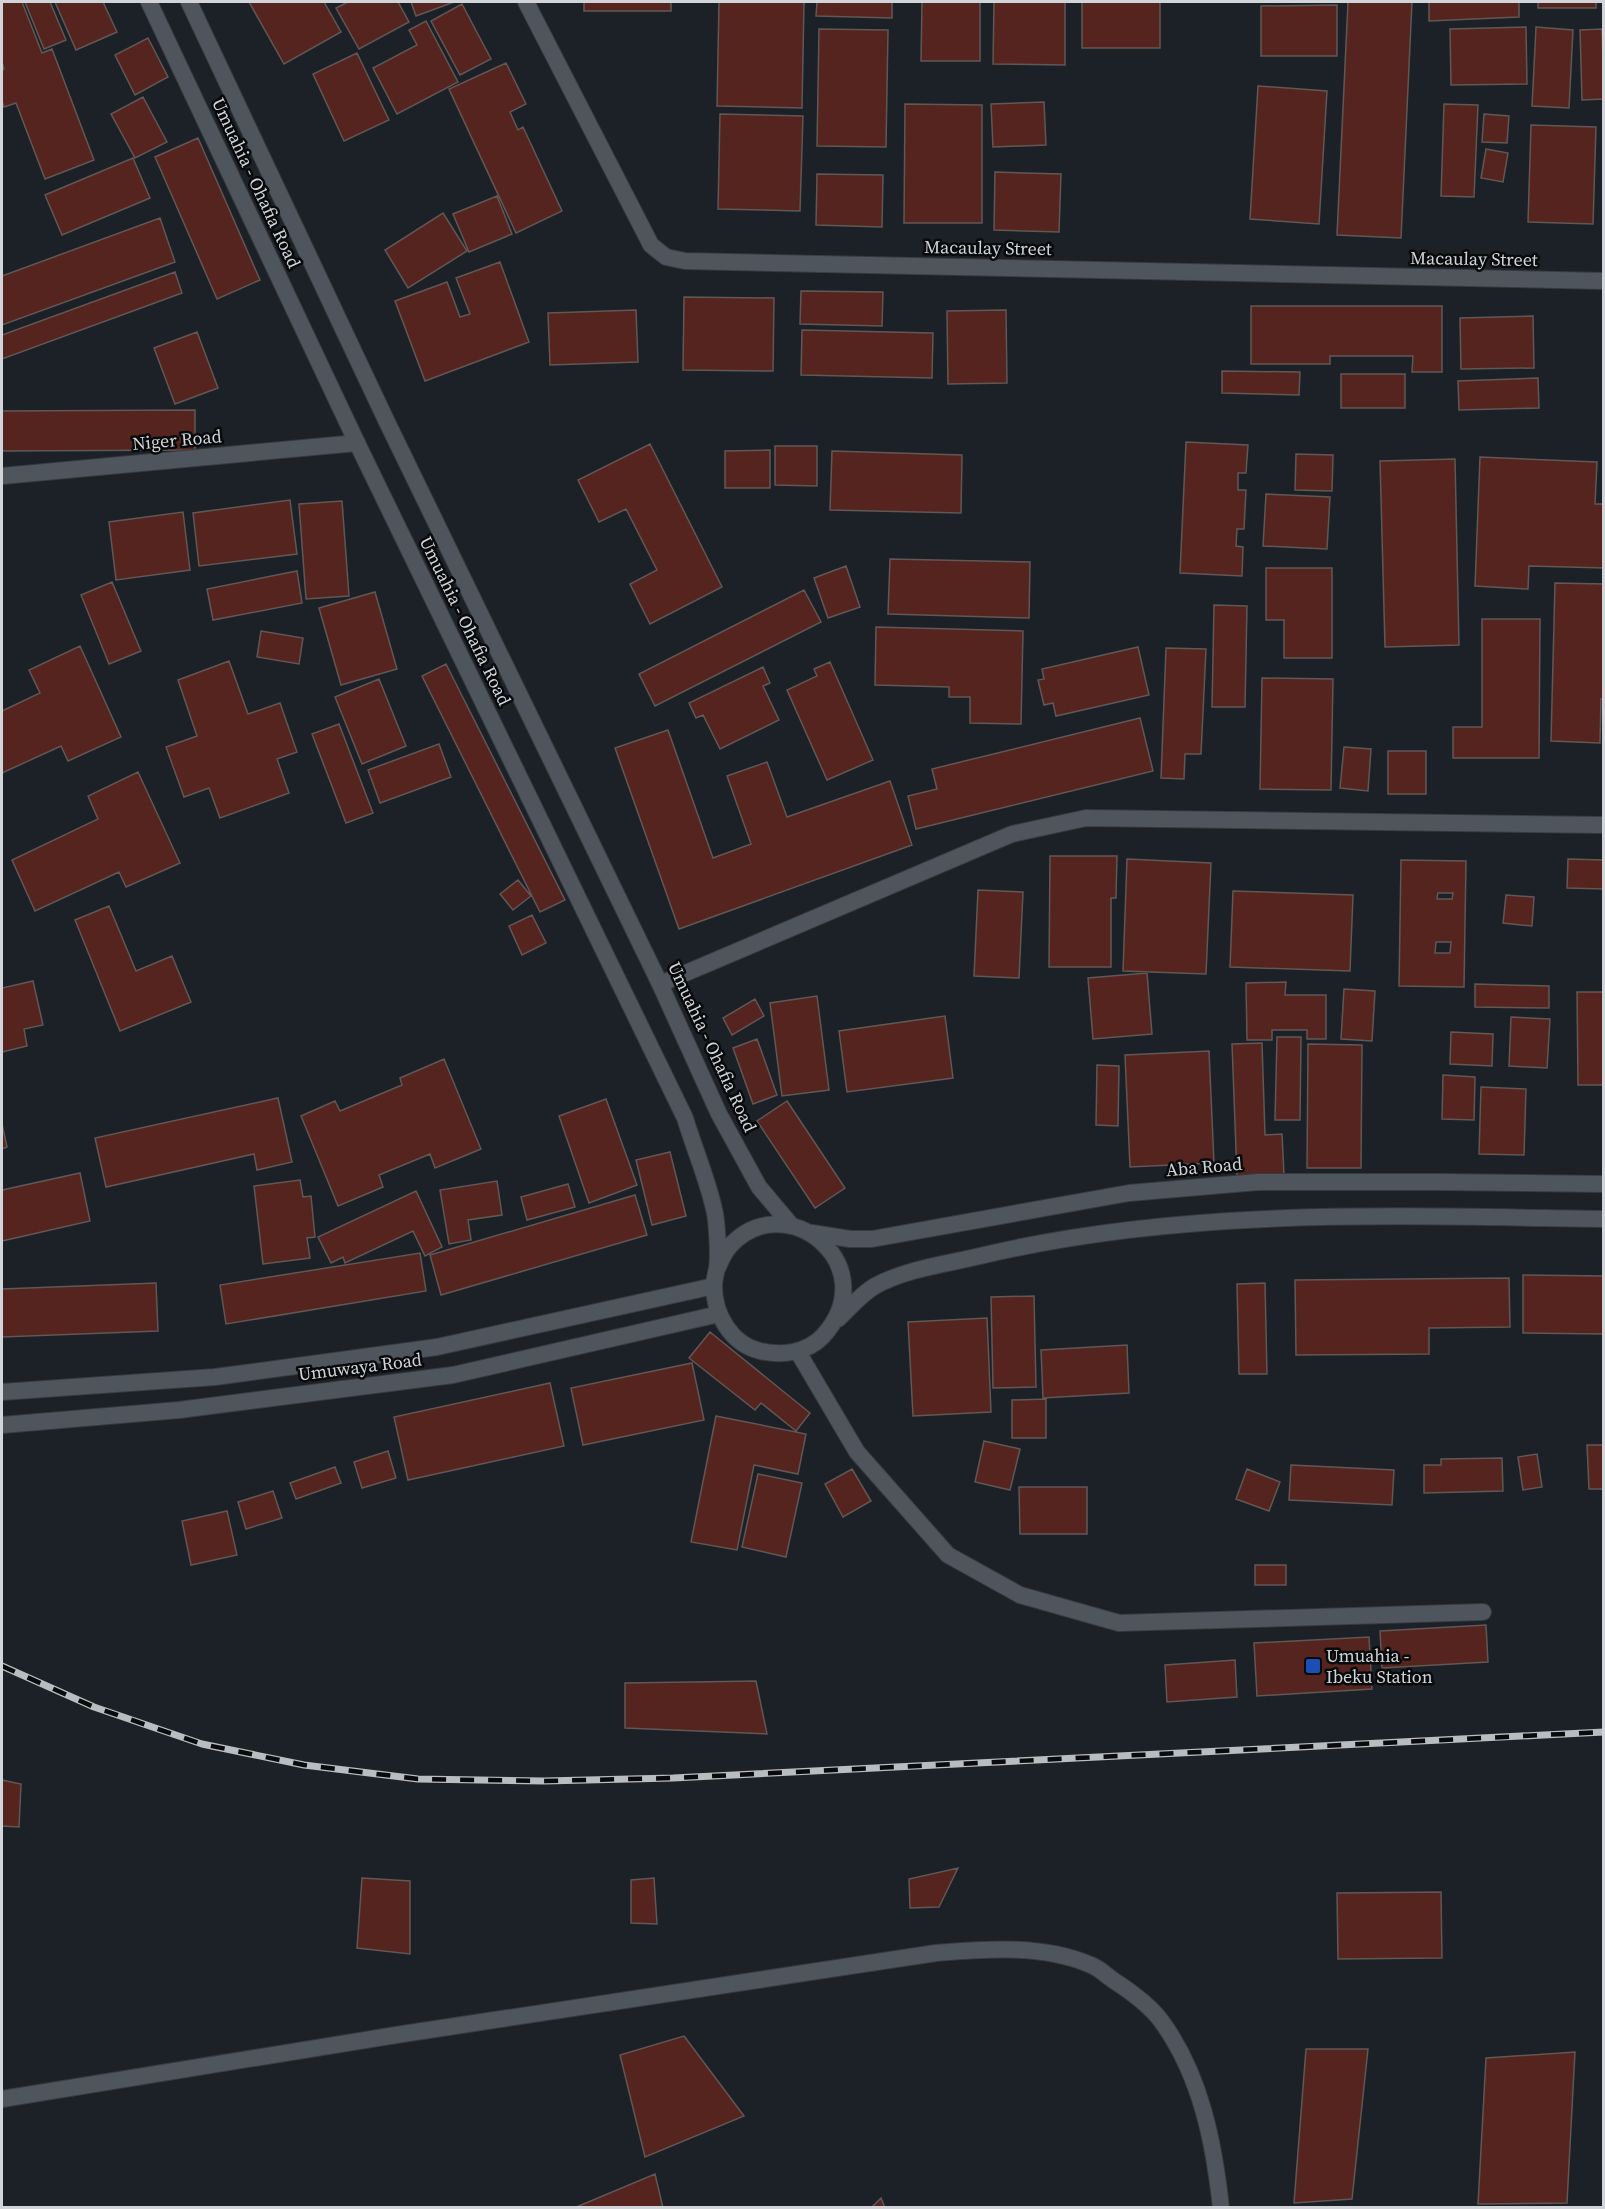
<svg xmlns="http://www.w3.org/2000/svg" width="1605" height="2209" font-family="'Source Serif 4',serif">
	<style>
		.building { fill: #56241e; stroke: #615756; stroke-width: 1.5; fill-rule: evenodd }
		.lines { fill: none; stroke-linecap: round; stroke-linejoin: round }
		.minor-casing { stroke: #373b3f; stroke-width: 18 }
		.tertiary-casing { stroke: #373b3f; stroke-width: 18 }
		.secondary-casing { stroke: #373b3f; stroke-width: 18 }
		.minor { stroke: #4f555c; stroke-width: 16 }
		.tertiary { stroke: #4f555c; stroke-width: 16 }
		.secondary { stroke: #4f555c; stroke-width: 16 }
		.rail-casing { stroke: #b8bdc1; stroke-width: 7 }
		.rail { stroke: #080a0c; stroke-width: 4.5; stroke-dasharray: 14; stroke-linecap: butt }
		.transit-dot { fill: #1a4fb4; stroke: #080a0c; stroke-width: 2 }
		.labels { text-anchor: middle; stroke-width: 5; stroke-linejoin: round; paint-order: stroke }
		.street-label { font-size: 18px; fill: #d1d5d9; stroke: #080a0c }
		.poi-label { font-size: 18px; fill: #d1d5d9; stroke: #080a0c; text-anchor: start }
	</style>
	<rect width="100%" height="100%" fill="#1b2126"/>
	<path class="building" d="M2,2H22L42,53L52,49L94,160L45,179L16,103L4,107L2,101V70L4,69L2,62Z
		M25,2H50L66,40L44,49Z
		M55,2H103L117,32L76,50Z
		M249,2H324L341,32L284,64Z
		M348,2H398L409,22L359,49L336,8Z
		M411,2H454L416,16Z
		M584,2H671V11H584Z
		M719,2H804L802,108L717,106Z
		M817,2H892V18L816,16Z
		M922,2H980V61H921Z
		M994,2H1065V65L993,64Z
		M1082,2H1160V48H1082Z
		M1348,2H1412L1401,238L1337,235Z
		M1429,2H1519V17L1429,21Z
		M1538,2H1596V8H1538Z
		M462,4L491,59L460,75L431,21Z
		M1337,5V56H1261V6Z
		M426,21L458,82L397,114L373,68L417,45L409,30Z
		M1526,27L1527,84L1451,85L1450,29Z
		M1536,27L1573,30L1569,108L1532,106Z
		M819,29L888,30L886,147L817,146Z
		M1602,29L1604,99L1582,100L1580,30Z
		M148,38L168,77L135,95L115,55Z
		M357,53L389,120L344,141L313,74Z
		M506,63L526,104L510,112L518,130L523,127L562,211L516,233L449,89Z
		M1258,86L1327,91L1319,224L1250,219Z
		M143,97L167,142L135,158L111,114Z
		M1044,102L1046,145L993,147L991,104Z
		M905,104L982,105V223H904Z
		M1444,104L1478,105L1474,197L1441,196Z
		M720,114L803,116L800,211L718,209Z
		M1484,114L1509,116L1507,143L1482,142Z
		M1531,125L1596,127L1593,224L1528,222Z
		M198,138L260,280L217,299L155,157Z
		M1486,149L1508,153L1503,182L1481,178Z
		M133,158L150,198L62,235L45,195Z
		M995,172L1061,174L1059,232L994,230Z
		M817,174L883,175L882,227L816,225Z
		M497,196L512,234L469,252L453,214Z
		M443,213L467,251L408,288L385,250Z
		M160,218L175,262L2,325V276Z
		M500,262L529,342L425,381L395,301L447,282L460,317L470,314L456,278Z
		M175,272L182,293L2,359V335Z
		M801,291L883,292L882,326L800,324Z
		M684,297L774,298L773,371L683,370Z
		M1251,306H1442V372H1412L1413,356H1330V364H1251Z
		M636,310L638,362L550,365L548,313Z
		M1006,310L1007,383L948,384L947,311Z
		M1533,316L1534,368L1461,369L1460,318Z
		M802,330L933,333L932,378L801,375Z
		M197,332L218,388L175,404L154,348Z
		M1222,371L1300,372L1299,395L1222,393Z
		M1341,374H1405V408H1341Z
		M1538,378L1539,408L1459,410L1458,381Z
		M195,410V450L2,451V411Z
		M1186,442L1248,445L1246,473H1238V490H1246L1244,529H1237L1236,546L1243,547L1242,576L1180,573Z
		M650,444L722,587L650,624L630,584L657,570L626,509L599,522L578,480Z
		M775,446H817V486L775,485Z
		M770,450V488H725V451Z
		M832,451L962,455L961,513L830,510Z
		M1296,454L1333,455L1332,491L1295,490Z
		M1480,457L1597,462L1595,504H1604V568L1529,566L1528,589L1475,586Z
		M1455,459L1459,645L1385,647L1380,461Z
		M1266,494L1330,497L1327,549L1263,546Z
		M290,500L297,554L199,566L193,513Z
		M342,501L349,596L306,599L299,504Z
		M183,512L190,570L116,580L109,522Z
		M890,559L1030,562L1029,618L888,614Z
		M846,566L860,607L828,618L814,578Z
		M1266,568H1332V658H1284V620H1266Z
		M297,571L302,603L213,620L207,589Z
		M112,582L141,651L109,664L81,595Z
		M1555,583L1604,584V699H1601L1600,743L1551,741Z
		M804,590L821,622L655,706L639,674Z
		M375,592L397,669L341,685L319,608Z
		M1214,605L1247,606L1245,707H1212Z
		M1482,619H1540L1539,758H1453V727H1482Z
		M876,627L1023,631L1021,724L970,723V697H949V687L875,685Z
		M261,631L303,638L299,664L257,657Z
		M80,646L121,737L68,761L61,746L2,773V711L40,693L29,670Z
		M1138,647L1149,695L1056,716L1053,703L1044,705L1038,680L1044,679L1042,669Z
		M1166,648L1206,649L1201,754H1185L1184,779L1161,778Z
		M229,661L248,714L280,703L297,752L277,759L289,793L220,818L209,788L184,797L166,747L197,736L178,680Z
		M830,662L873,760L827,780L787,690L817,676L814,669Z
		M446,664L565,900L540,912L422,676Z
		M763,667L770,683L763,686L779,720L720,749L703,715L696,718L689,703Z
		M1262,678L1333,679L1331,790L1260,789Z
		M379,679L406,746L362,764L335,697Z
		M1140,718L1153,771L916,829L908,796L937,789L932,769Z
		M339,724L373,813L346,823L312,734Z
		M668,730L713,858L751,844L727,776L767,762L787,817L890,781L912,845L679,929L615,748Z
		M439,744L451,777L380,803L368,770Z
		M1344,747L1371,749L1368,791L1340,788Z
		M1388,751H1426V794H1388Z
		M138,772L180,863L126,887L119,872L35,911L12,860L98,819L88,796Z
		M1050,856H1117L1116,898H1111V967H1049Z
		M1127,859L1211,863L1206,974L1123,971Z
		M1568,859L1604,860V889L1567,888Z
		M1401,860L1466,861L1464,987L1399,986ZM1438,893H1453L1452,899H1437ZM1436,942H1451L1450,953H1435Z
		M518,880L531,896L513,910L500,894Z
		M978,890L1023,892L1019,978L974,976Z
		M1233,891L1353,895L1350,971L1230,967Z
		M1506,895L1534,897L1532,926L1503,923Z
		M109,906L136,971L172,956L191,1002L120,1031L75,920Z
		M532,915L546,943L522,955L509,926Z
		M1147,973L1152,1034L1093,1039L1088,978Z
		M33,981L43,1025L24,1029L27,1046L2,1052V988Z
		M1286,982L1285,995H1326V1039H1307V1030H1272V1040H1247L1246,983Z
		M1475,984L1549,986V1008L1475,1007Z
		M1344,989L1375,991L1372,1041L1341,1039Z
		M1577,992H1604V1085H1578Z
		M817,996L829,1090L782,1096L770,1003Z
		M755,999L764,1016L732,1035L723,1018Z
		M945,1016L953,1078L847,1092L839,1031Z
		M1511,1017L1550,1019L1547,1068L1509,1066Z
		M1451,1032L1493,1034L1492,1066L1450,1064Z
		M1277,1037H1301L1300,1120H1275Z
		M757,1039L777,1095L753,1104L733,1048Z
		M1262,1043L1265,1135L1282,1134L1284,1175L1237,1176L1232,1044Z
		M1308,1044L1362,1045L1361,1168H1307Z
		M1209,1051L1214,1163L1130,1167L1125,1055Z
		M444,1059L481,1149L435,1168L430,1154L379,1175L383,1187L338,1206L301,1116L335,1101L340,1111L402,1085L400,1078Z
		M1097,1065L1119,1066L1118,1126L1096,1125Z
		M1443,1075L1475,1077L1474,1120L1442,1119Z
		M1481,1087L1526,1089L1524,1155L1479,1154Z
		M278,1098L292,1162L257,1170L254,1154L106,1187L95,1138Z
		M606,1099L637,1185L589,1203L559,1116Z
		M787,1101L845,1188L815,1208L757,1121Z
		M2,1124L7,1147L2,1149Z
		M670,1152L686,1216L652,1225L636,1160Z
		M80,1173L90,1221L2,1241V1187V1190Z
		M300,1180L303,1197L311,1196L315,1237L307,1238L310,1258L263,1264L254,1186Z
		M497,1181L502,1215L468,1220L471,1240L449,1244L440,1190Z
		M568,1184L575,1207L527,1220L521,1197Z
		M416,1191L442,1247L425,1256L413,1231L345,1263L343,1257L331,1263L318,1237Z
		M635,1195L647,1235L441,1295L430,1255Z
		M420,1253L426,1291L226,1324L220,1285Z
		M1523,1275L1604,1276V1334L1523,1333Z
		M1509,1278L1510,1327L1429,1328V1354L1296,1355L1295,1280Z
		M156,1283L158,1331L2,1337V1289Z
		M1265,1283L1267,1374H1239L1237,1284Z
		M1034,1296L1036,1387L993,1388L991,1297Z
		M987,1318L991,1412L913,1416L908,1322Z
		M710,1332L810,1413L796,1431L761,1403L755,1410L689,1358Z
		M1127,1345L1129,1393L1043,1398L1041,1350Z
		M692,1363L704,1420L583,1445L571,1388Z
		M550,1383L564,1446L408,1480L394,1417Z
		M1046,1399V1438H1012V1400Z
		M716,1416L806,1434L798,1474L754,1465L737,1550L691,1542Z
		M984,1441L1020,1449L1010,1490L975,1482Z
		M1587,1445H1604V1489H1589Z
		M388,1451L396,1478L362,1488L354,1462Z
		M1537,1454L1542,1487L1523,1490L1518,1457Z
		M1502,1458L1503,1491L1424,1493V1465H1441V1459Z
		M1291,1465L1394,1470L1392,1505L1289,1500Z
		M335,1467L341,1483L296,1499L290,1483Z
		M852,1469L871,1501L843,1517L825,1484Z
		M1247,1469L1280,1482L1269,1511L1236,1499Z
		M758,1474L802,1483L786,1557L742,1547Z
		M1019,1487H1087V1534H1020Z
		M273,1491L282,1518L246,1529L238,1502Z
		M227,1511L237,1555L191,1565L182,1521Z
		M1255,1565H1286V1585H1255Z
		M1486,1625L1488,1662L1382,1668L1380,1631Z
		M1369,1637L1372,1689L1257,1696L1254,1643Z
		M1235,1660L1237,1697L1167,1702L1165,1665Z
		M756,1681L767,1734L625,1728V1683Z
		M2,1780L21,1784L19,1827L2,1826Z
		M958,1868L939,1907L910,1908L909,1879Z
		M362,1878L410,1881V1954L357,1948Z
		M654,1878L657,1924L631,1923V1880Z
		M1441,1892L1442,1958L1338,1959L1337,1893Z
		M684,2036L744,2116L645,2157L620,2055Z
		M1306,2049H1368L1352,2199L1294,2203Z
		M1575,2052L1567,2203L1478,2204L1486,2058Z
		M655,2174L663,2208H574Z
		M881,2198L885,2208H871Z"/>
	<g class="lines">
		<defs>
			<path id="minor" d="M526,2L651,245L666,257L685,261L1604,281
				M2,476L357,443
				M660,984L1012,834L1086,818L1604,825
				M798,1352L857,1452L948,1555L1020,1595L1119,1623L1483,1612
				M2,2099L396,2035L936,1953C986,1949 1043,1944 1091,1965C1099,1968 1106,1975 1113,1980C1130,1991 1150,2005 1162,2022C1201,2076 1214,2143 1221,2208"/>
			<path id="tertiary" d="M2,1392L215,1377L437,1347L714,1286
				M2,1425L179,1410L453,1375L719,1314"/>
			<path id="secondary" d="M149,2L357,443L685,1118C694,1148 707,1178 714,1209C717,1220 719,1257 717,1268C716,1274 714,1279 714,1286C714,1314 731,1344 760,1351C782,1356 807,1353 823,1336C887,1265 784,1184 729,1247C725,1252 721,1260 718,1267
				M189,2L386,420L660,984L719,1114L759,1187L791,1225
				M812,1233L850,1239H872L1129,1193L1258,1182H1438L1604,1184
				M838,1319C850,1308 861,1294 875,1286C906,1269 946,1264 980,1256C1184,1207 1395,1216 1604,1219"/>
		</defs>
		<use href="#minor" class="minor-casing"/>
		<use href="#tertiary" class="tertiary-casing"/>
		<use href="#secondary" class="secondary-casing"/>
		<use href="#minor" class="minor"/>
		<use href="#tertiary" class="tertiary"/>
		<use href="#secondary" class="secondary"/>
		<defs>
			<path id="rail" d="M2,1666L94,1707L202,1744L304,1765L418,1779L544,1781L673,1778L1604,1732"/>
		</defs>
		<use href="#rail" class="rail-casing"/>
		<use href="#rail" class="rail"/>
	</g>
	<rect class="transit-dot" x="1305" y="1658" width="16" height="16" rx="3"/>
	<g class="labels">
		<g class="street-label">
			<text transform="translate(256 183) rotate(65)" y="6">Umuahia - Ohafia Road</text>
			<text transform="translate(988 248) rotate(1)" y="6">Macaulay Street</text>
			<text transform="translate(1474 259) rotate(1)" y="6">Macaulay Street</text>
			<text transform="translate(177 440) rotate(-5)" y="6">Niger Road</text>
			<text transform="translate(465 621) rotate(64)" y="6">Umuahia - Ohafia Road</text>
			<text transform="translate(712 1047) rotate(65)" y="6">Umuahia - Ohafia Road</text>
			<text transform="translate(1204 1167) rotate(-5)" y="6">Aba Road</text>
			<text transform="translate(360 1367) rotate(-7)" y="6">Umuwaya Road</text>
		</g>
		<g class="poi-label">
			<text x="1326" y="1662">Umuahia -<tspan x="1326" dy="21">Ibeku Station</tspan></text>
		</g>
	</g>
	<rect width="1605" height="2209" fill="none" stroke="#d1d5d9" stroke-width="6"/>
</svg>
